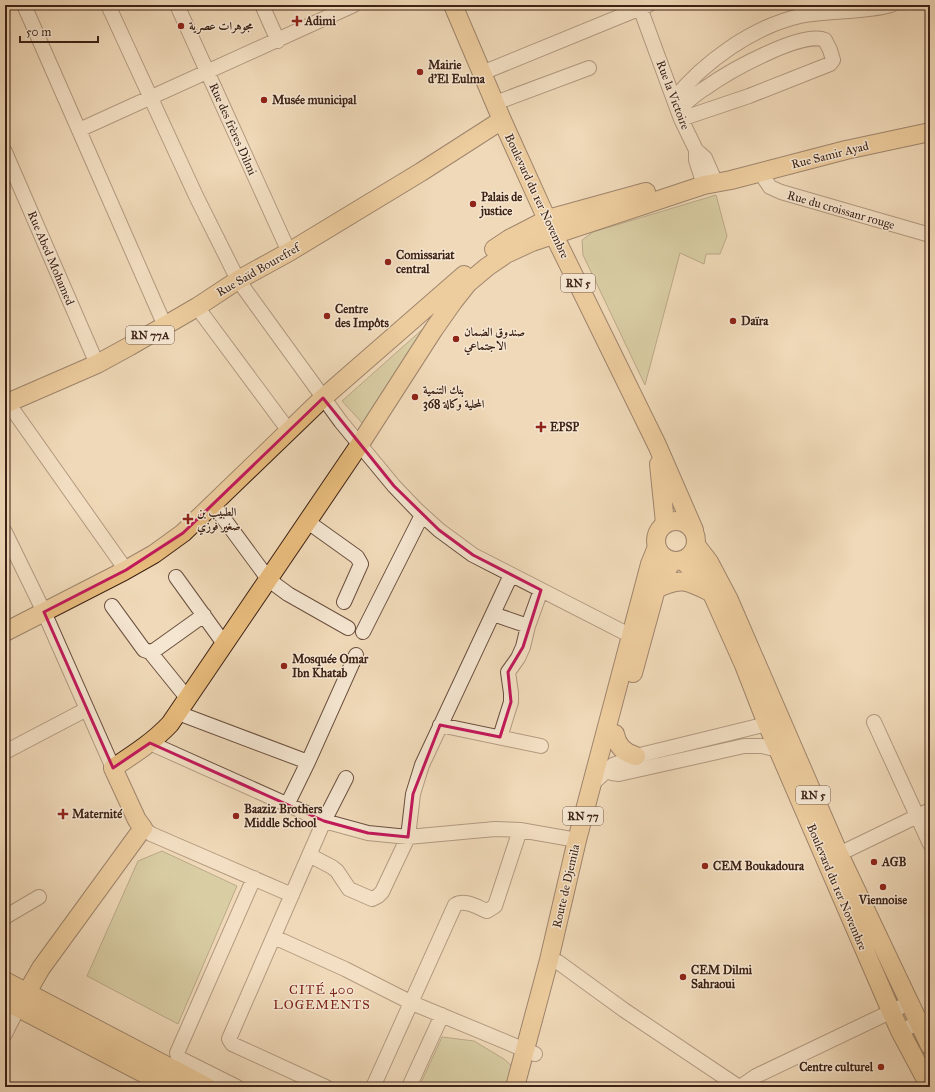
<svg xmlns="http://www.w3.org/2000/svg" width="935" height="1092" font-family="'IM FELL Great Primer',Amiri,serif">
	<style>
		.green { fill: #bcbe8d; stroke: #7c7051 }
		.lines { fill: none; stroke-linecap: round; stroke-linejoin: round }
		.minor-casing { stroke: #694f3e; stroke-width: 16 }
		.major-casing { stroke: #3c2115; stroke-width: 20 }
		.minor { stroke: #f5e6d1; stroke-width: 14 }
		.major { stroke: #e8bc7c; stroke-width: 18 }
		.marked { fill: none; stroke: #c2185b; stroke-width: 3; stroke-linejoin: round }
		.poi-dot { fill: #8f2418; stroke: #f5e6d1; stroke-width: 1.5 }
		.labels { text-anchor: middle; stroke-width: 3; stroke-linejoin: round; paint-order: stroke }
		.shield { fill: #f5e6d1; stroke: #745c4d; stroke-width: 1 }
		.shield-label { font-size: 11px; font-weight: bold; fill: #3c2115 }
		.poi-label { font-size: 12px; font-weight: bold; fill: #3c2115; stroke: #f5e6d1; text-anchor: start }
		.street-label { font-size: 12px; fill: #3c2115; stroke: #f5e6d1 }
		.neighbourhood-label { font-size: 13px; letter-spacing: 1px; fill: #7a1f14; stroke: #f5e6d1 }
	</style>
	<rect width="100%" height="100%" fill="#f0d9b8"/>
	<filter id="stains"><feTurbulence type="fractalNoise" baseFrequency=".005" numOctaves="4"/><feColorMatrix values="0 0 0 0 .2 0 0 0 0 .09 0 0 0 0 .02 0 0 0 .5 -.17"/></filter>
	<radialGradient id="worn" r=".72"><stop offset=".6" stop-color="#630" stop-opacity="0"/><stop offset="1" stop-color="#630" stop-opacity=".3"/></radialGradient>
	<path class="green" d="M716,195L727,236L720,254H706L704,264L680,253L645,385L583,255L582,240L593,232Z
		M434,319L365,426L342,401Z
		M162,851L237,886L178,1024L87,976L138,861Z
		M442,1037L474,1041L504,1059L514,1068L509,1087H419Z"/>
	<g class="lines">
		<defs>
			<path id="minor" d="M24,5L165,326
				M108,5L196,196L238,280L341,422L394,486L417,510L439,530L473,555L639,640
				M177,5L289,252
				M262,5L278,41
				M639,5L681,119L696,150V160L704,185
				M482,73L648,5
				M674,99C704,62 752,27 800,16C830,10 862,13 891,5
				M495,103L589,68
				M678,110C687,102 696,93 707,87C728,72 802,30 825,40L830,50L833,60L830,64L749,96L681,119
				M79,130L354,5
				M696,150L705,158L716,183
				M5,152L97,364
				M760,172L770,187L781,192L930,235
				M197,307L289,431
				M8,403L126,570
				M213,504L269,580L288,594L348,628
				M308,522L357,557L361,564L344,602
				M5,532L44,612L113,768
				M176,577L225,645
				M112,606L144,650L150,652L155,650L204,615
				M493,614L528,626
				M363,632L422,515
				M150,652L188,699
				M178,713L308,762L356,655
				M874,722L930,844
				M440,725L541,746
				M500,737L511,702V693L508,672L518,658L523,647L528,626L541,590
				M150,743L324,821L368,833L408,837L495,829L520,830
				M5,752L87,709
				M601,767L612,773L619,774L744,746H762L779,750
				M592,784L613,765L636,756L767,724L776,725
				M287,805L308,762
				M143,828L151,834L292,895
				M839,854L930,810
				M309,855L332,867L337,871L349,889L372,899L378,896L382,892L408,837L413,794L422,765L511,575
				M5,917L39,897
				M274,937L345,969L412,1003L535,1054
				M549,960L558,962L624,1010L739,1087
				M900,1031L930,1018
				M5,1034L18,1008
				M237,1087L181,1059L178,1057L177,1053L254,878
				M326,1087L232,1044L229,1039L324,821L346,778
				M373,1087L455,905C465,899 477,907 487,911L495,906L520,830L577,840
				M409,1087L442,1015
				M740,1087L756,1076L909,1003"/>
			<path id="major" d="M453,5L502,120L554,235L657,445L694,530
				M494,249L509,239L548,219L646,192
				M5,404L97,364L130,346L197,307L238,280L289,252L421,172L502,120
				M659,464L665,523
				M656 541a20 20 0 1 1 40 0a20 20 0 1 1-40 0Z
				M696,545L709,562L729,600L839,854L930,1046
				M682,560L700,576L707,584L714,598L744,665L767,724L891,1011L900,1031L930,1087
				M656,589C680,577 687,580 710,592
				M5,632L124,571L154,554L183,533L323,398L464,275
				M633,673L656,589L672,561
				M615,734C617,746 624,753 636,756
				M5,981L207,1087
				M5,1001L170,1087
				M18,1008L41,968L143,828L137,820L113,768C134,754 153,742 170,724L360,444L434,329L453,302L468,283L487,267L506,254L532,242L704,185L731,180L846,150L930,132
				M515,1087L549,960L577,840L650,564L657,547"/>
		</defs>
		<use href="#minor" class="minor-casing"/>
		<use href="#major" class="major-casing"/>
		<use href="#minor" class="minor"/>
		<use href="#major" class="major"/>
	</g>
	<path d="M0 0H935V1092H0ZM323,398L394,486L439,530L473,555L541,590L523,647L508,672L511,702L500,737L440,725L413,794L408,837L368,833L324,821L150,743L113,768L44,612L126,570L183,533Z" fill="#f0d9b8" fill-opacity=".55" fill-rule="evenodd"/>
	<path class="marked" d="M323,398L394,486L439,530L473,555L541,590L523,647L508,672L511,702L500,737L440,725L413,794L408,837L368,833L324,821L150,743L113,768L44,612L126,570L183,533Z"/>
	<g class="poi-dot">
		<path d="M295 15h4v4h4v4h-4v4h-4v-4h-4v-4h4z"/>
		<circle cx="181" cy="26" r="4"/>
		<circle cx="420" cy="72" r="4"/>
		<circle cx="264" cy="100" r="4"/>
		<circle cx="473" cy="204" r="4"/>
		<circle cx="388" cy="262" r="4"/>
		<circle cx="327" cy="316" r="4"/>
		<circle cx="733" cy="321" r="4"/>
		<circle cx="456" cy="339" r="4"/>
		<circle cx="415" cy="397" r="4"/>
		<path d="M539 421h4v4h4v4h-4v4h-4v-4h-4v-4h4z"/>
		<path d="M186 513h4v4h4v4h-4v4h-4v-4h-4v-4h4z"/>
		<circle cx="284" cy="666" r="4"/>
		<path d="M61 808h4v4h4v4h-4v4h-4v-4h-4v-4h4z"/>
		<circle cx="236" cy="816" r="4"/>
		<circle cx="874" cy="862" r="4"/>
		<circle cx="705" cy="866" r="4"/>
		<circle cx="883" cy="887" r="4"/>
		<circle cx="683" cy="977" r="4"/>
		<circle cx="881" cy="1067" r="4"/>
	</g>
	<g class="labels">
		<g class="shield">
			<rect x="561" y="274" width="34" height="18" rx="3"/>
			<rect x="126" y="326" width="48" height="18" rx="3"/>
			<rect x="796" y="786" width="34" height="18" rx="3"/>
			<rect x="563" y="807" width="40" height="18" rx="3"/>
		</g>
		<g class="shield-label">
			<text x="578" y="287">RN 5</text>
			<text x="150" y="339">RN 77A</text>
			<text x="813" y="799">RN 5</text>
			<text x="583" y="820">RN 77</text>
		</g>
		<g class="poi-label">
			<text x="305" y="25">Adimi</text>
			<text x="189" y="30">مجوهرات عصرية</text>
			<text x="428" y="69">Mairie<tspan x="428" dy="14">d'El Eulma</tspan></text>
			<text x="272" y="104">Musée municipal</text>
			<text x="481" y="201">Palais de<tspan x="481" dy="14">justice</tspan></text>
			<text x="396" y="259">Comissariat<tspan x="396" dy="14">central</tspan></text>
			<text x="335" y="313">Centre<tspan x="335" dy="14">des Impôts</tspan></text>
			<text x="741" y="325">Daïra</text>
			<text x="464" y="336">صندوق الضمان<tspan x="464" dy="14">الاجتماعي</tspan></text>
			<text x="423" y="394">بنك التنمية<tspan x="423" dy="14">المحلية وكالة 368</tspan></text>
			<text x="550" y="431">EPSP</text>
			<text x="197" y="516">الطبيب بن<tspan x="197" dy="14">صغير فوزي</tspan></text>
			<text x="292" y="663">Mosquée Omar<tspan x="292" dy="14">Ibn Khatab</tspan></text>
			<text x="244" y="813">Baaziz Brothers<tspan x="244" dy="14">Middle School</tspan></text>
			<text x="72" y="818">Maternité</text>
			<text x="882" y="866">AGB</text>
			<text x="713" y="870">CEM Boukadoura</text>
			<text x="883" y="904" text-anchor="middle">Viennoise</text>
			<text x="691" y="974">CEM Dilmi<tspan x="691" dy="14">Sahraoui</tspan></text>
			<text x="873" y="1071" text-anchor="end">Centre culturel</text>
		</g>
		<g class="street-label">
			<text transform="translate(673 95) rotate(69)" y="4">Rue la Victoire</text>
			<text transform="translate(233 129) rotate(66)" y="4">Rue des frères Dilmi</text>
			<text transform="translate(830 155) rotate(-14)" y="4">Rue Samir Ayad</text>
			<text transform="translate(537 196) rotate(65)" y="4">Boulevard du 1er Novembre</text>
			<text transform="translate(841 210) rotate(16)" y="4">Rue du croissanr rouge</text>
			<text transform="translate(51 258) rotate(67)" y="4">Rue Abed Mohamed</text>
			<text transform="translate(258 270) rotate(-30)" y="4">Rue Saïd Bourefref</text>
			<text transform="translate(566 886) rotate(-77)" y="4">Route de Djemila</text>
			<text transform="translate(837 887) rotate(67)" y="4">Boulevard du 1er Novembre</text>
		</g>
		<g class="neighbourhood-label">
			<text x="322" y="994">CITÉ 400<tspan x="322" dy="15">LOGEMENTS</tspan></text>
		</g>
	</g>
	<rect width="935" height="1092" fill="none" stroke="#f0d9b8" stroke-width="20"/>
	<rect x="6" y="6" width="923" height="1080" fill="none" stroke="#3c2115" stroke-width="2"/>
	<rect x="10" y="10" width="915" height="1072" fill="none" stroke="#3c2115"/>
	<path d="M20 36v6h78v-6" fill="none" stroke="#3c2115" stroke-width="2"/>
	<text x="26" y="36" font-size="12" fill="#3c2115" stroke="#f5e6d1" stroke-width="3" paint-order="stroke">50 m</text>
	<rect width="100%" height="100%" filter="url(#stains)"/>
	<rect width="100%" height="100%" fill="url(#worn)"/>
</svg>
